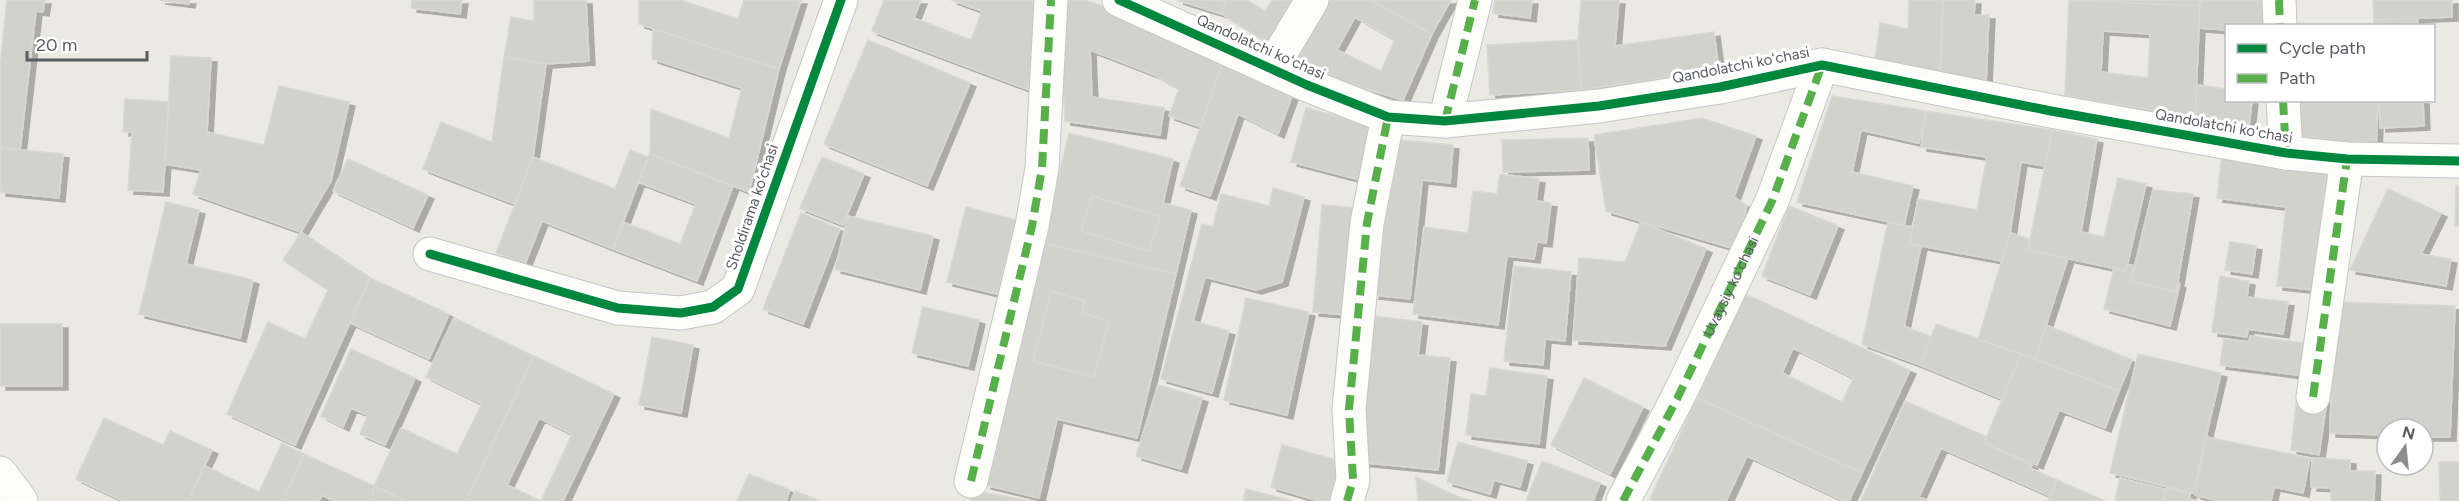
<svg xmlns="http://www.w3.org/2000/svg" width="2459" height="501" font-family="Figtree,sans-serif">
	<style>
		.building { fill: #d2d2cd; stroke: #d9d7d2; stroke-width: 1.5; fill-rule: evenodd; filter: url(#shadow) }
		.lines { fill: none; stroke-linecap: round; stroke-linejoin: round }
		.minor-casing { stroke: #c6c7c5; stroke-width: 35 }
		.minor { stroke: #fcfcfb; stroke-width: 33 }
		.quiet { stroke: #58b04a; stroke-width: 8; stroke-dasharray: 15 8; stroke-linecap: butt }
		.cycleway-casing { stroke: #fff; stroke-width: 13 }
		.cycleway { stroke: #00873e; stroke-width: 9 }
		.labels { text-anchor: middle; stroke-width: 6; stroke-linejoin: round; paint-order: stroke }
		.street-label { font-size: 15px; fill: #585c62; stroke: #fff }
	</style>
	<defs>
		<filter id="shadow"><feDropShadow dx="6" dy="4" stdDeviation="0" flood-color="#0004"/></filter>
	</defs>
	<rect width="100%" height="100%" fill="#eae9e2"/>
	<path class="building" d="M7,0H45L43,12L36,11L20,150L0,148V67Z
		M159,0H190L189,4Z
		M412,0H462L460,14L411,8Z
		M534,0H586L589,61L546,64L504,57L511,17L534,21Z
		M639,0H680L738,19L744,0H801L779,69L639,24Z
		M884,0H921L914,18L971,40L982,11L951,0H1036L1029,90L872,31Z
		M1065,0H1085L1177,32L1224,59L1201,127L1169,116L1179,89L1155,75L1090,50L1092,97L1164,108L1160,135L1065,121L1060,17Z
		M1177,0H1226L1222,14Z
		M1226,0H1247L1265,11L1272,0H1297L1269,44L1222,14Z
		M1323,0H1370L1432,34L1403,100L1317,74L1289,59ZM1355,17L1395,40L1381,71L1337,50Z
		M1370,0H1451L1432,34Z
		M1495,0H1532L1530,18L1493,13Z
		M1581,0H1619L1615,46L1714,32L1719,70L1581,90L1578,40Z
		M1909,0H1943L1940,74L1875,61L1880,23L1908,29Z
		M1943,0H1975L1974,15H1989L1986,83L1940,74Z
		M2068,0H2200V6Z
		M2069,0L2200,6L2195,117L2065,96ZM2103,31L2150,34L2148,78L2101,72Z
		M2200,0H2273L2272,26H2226V30L2199,28Z
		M2373,0H2452V17L2374,20Z
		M2417,18L2418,26H2374V20Z
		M653,29L779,69L749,192L650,154L651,109L729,138L742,88L652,59Z
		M868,40L970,83L927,186L824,144Z
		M1578,40L1581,90L1490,95L1487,45Z
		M171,56L211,58L207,132L264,145L279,86L349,102L331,181L301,232L193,194L201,170L165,164Z
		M504,57L546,64L533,157L515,204L423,169L441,122L492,142Z
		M1224,59L1292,96L1278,134L1238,114L1210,196L1180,186Z
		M2197,85L2226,89V100H2252L2249,126L2195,117Z
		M1832,96L1926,111L1919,143L1861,130L1852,172L1913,186L1904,225L1797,202Z
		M125,99L169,102L163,192L128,190L132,132H123Z
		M2301,100H2378L2376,148L2299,145Z
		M2379,100H2423L2424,126L2380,128Z
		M1306,108L1379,127L1364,181L1291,162Z
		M1926,111L2052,130L2045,166L2021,162L2010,233L2002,261L1910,244L1918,199L1977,210L1987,157L1921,147Z
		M1702,118L1756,136L1734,197L1747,206L1735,249L1606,211L1594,135Z
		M2052,130L2097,139L2081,232L2104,237L2118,178L2146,184L2126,271L2028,250Z
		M1069,133L1173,159L1163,203L1191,210L1176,274L1043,243ZM1092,196L1160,216L1149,251L1081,231Z
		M1588,138L1589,170L1503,172L1502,140Z
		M1390,139L1453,145L1450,183L1422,180L1410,299L1373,295Z
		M0,148L63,154L59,198L0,192Z
		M630,150L648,157L613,249L542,221L525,264L496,253L533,157L615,189Z
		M650,154L733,186L697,281L613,249L623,222L680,244L696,204L638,182Z
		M2222,156L2327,169L2313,290L2277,286L2286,207L2217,198Z
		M822,157L864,174L843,225L800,208Z
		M348,159L428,195L413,228L333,191Z
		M1500,174L1539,179L1536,201L1551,203L1546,243L1537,242L1534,259L1507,256L1498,325L1413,314L1424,227L1468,233L1473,191L1497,194Z
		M2456,186H2459V226H2455Z
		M1273,188L1304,197L1282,282L1256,290L1205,277L1193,321L1229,331L1212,393L1161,379L1202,224L1213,227L1221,194L1269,206Z
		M2388,189L2441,213L2421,254L2451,259L2446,286L2350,270Z
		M2153,190L2193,194L2176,292L2131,281Z
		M1092,196L1160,216L1149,251L1081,231Z
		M166,202L199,210L186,264L253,280L240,338L139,314Z
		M1322,205L1357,208L1347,315L1313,312Z
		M1789,206L1838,226L1810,295L1762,276Z
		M966,207L1016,220L997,294L947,282Z
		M801,213L840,229L803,324L763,309Z
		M848,216L933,236L920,290L835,269Z
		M1641,222L1706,249L1665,346L1573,340L1579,258L1625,262Z
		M1888,222L1913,227L1910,244L1921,246L1904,326L1931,337L1920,365L1862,344Z
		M301,232L370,278L295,445L227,414L268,322L305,339L328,290L283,260Z
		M2010,233L2030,239L2028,250L2068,258L2035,359L1978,340Z
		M2230,242L2256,246L2252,274L2225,270Z
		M1043,243L1176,274L1137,438L1057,419L1039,498L985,485ZM1051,291L1085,301L1082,313L1109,321L1094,377L1033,361Z
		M2127,264L2135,266L2131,281L2176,292L2178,283L2180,284L2170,326L2104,309L2114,268L2126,271Z
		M1514,266L1571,272L1565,341L1545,339L1543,365L1504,361Z
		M2220,276L2249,281L2247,297L2288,302L2283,334L2248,329L2247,337L2212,332Z
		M370,278L449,314L429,359L350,323Z
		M1051,291L1085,301L1082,313L1109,321L1094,377L1033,361Z
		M1745,294L1910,370L1862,473L1697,398ZM1793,348L1854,378L1842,402L1782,373Z
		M1246,298L1309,312L1287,415L1224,400Z
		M2334,302L2455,306L2450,437H2423V429H2387V435L2330,433Z
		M923,307L979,320L968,366L912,353Z
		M1373,316L1422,322L1418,355L1450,358L1438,470L1358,462Z
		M454,318L534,356L466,501H406L374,486L401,428L457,454L482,404L426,377Z
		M0,324H62V386H0Z
		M1936,324L2021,354L2002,399L1920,365Z
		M2046,325L2132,360L2119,391L2035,359Z
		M2250,336L2310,344L2305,376L2220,365L2224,339L2249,342Z
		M652,337L693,345L681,413L639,405Z
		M351,349L415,378L385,445L360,434L368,415L351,408L343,427L321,416Z
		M2021,354L2119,391L2105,428L2059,410L2037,465L1984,443Z
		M2138,354L2221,373L2193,493L2110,473Z
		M534,356L614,394L563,501H466ZM539,418L572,434L541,501L507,485Z
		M1490,368L1547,376L1539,444L1466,435L1471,394L1486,396Z
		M1584,378L1643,407L1610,474L1551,445Z
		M1158,385L1202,398L1181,469L1136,456Z
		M2297,396L2327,400L2319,455L2291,450Z
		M1697,398L1862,473L1849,501H1844L1747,456L1726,501H1655L1650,499Z
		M1905,401L1987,437L1984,443L2032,465L2030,468L2057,480L2050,496L1941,448L1919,497L1928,501H1861Z
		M104,418L163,445L170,431L212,450L188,501H123L76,479Z
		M2206,437L2310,458L2303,493L2274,487L2271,501H2218L2195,495Z
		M1458,442L1527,461L1520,487L1494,480L1490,494L1447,482Z
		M282,443L304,454L283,501H188L205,466L259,492Z
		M1282,445L1343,462L1332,501H1319L1271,487Z
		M304,454L374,486L371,501H334L322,495L319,501H283Z
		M2312,458L2350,460V471H2375L2374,501H2331V488L2311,487Z
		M1542,461L1600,483L1593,501H1526Z
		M2439,462H2459V501H2440Z
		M749,474L790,490L786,501H737Z
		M1416,477L1456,496L1472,501H1418Z
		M2120,478L2165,489L2162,501H2115Z
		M2057,480L2105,501H2048Z
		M374,486L403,500V501H371Z
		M2167,488L2190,494L2189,499L2197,501H2164Z
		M1246,489L1292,501H1243Z
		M969,490L1032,501H971Z
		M795,491L820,501H791Z"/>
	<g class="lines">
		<defs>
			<g id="minor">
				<path d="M1119,0L1307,85L1388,117L1445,121L1599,106L1720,87L1822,65L2051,111L2286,153L2347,159L2459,161"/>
				<path d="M2279,0L2280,26"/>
				<path d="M1271,69L1312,0"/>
				<path d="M2283,100L2286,153"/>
				<path d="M1445,121L1475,0"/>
				<path d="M430,254L618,308L681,313L713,307L738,289L841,0"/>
				<path d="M2313,397L2347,159"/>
				<path d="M0,473L21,501"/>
				<path d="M971,481L1032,226L1042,168L1051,0"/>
				<path d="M1347,501L1353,480L1349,409L1367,223L1388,117"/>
				<path id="s1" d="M1623,501L1677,399L1772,201L1822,65"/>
			</g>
		</defs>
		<use href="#minor" class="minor-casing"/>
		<use href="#minor" class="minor"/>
		<path class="quiet" d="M2279,0L2280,26
			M2283,100L2286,153
			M1445,121L1475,0
			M2313,397L2347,159
			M971,481L1032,226L1042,168L1051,0
			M1347,501L1353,480L1349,409L1367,223L1388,117
			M1623,501L1677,399L1772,201L1822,65"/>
		<defs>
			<path id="cycleway" d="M1119,0L1307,85L1388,117L1445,121L1599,106L1720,87L1822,65L2051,111L2286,153L2347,159L2459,161
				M430,254L618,308L681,313L713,307L738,289L841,0"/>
		</defs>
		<use href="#cycleway" class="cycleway-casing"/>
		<use href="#cycleway" class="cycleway"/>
	</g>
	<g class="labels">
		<g class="street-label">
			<text transform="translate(1261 47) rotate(24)" y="5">Qandolatchi koʻchasi</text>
			<text transform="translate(1741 65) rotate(-11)" y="5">Qandolatchi koʻchasi</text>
			<text transform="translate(2224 126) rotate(10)" y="5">Qandolatchi koʻchasi</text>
			<text transform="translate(752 207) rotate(-71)" y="5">Sholdirama ko‘chasi</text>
			<text dy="5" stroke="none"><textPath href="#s1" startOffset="240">Uvaysiy ko'chasi</textPath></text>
		</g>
	</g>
	<rect x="2225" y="24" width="210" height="78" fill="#ffffff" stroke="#bcbec0" stroke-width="1.5"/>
	<rect x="2237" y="44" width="30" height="9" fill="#00873e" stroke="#bcbec0" stroke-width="1.5"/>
	<text x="2279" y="54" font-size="18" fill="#585c62">Cycle path</text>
	<rect x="2237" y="74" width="30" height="9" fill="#58b04a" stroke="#bcbec0" stroke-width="1.5"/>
	<text x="2279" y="84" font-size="18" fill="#585c62">Path</text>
	<g transform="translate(2405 447) rotate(15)"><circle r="28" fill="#ffffff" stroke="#bcbec0" stroke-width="1.5"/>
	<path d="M0-4.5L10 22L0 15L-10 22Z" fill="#8b8d8f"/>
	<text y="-9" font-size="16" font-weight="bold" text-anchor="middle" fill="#585c62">N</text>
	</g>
	<path d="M27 51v9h120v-9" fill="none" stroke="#585c62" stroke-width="3"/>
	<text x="36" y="51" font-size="18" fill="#585c62" stroke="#ffffff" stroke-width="4.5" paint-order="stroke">20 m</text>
</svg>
